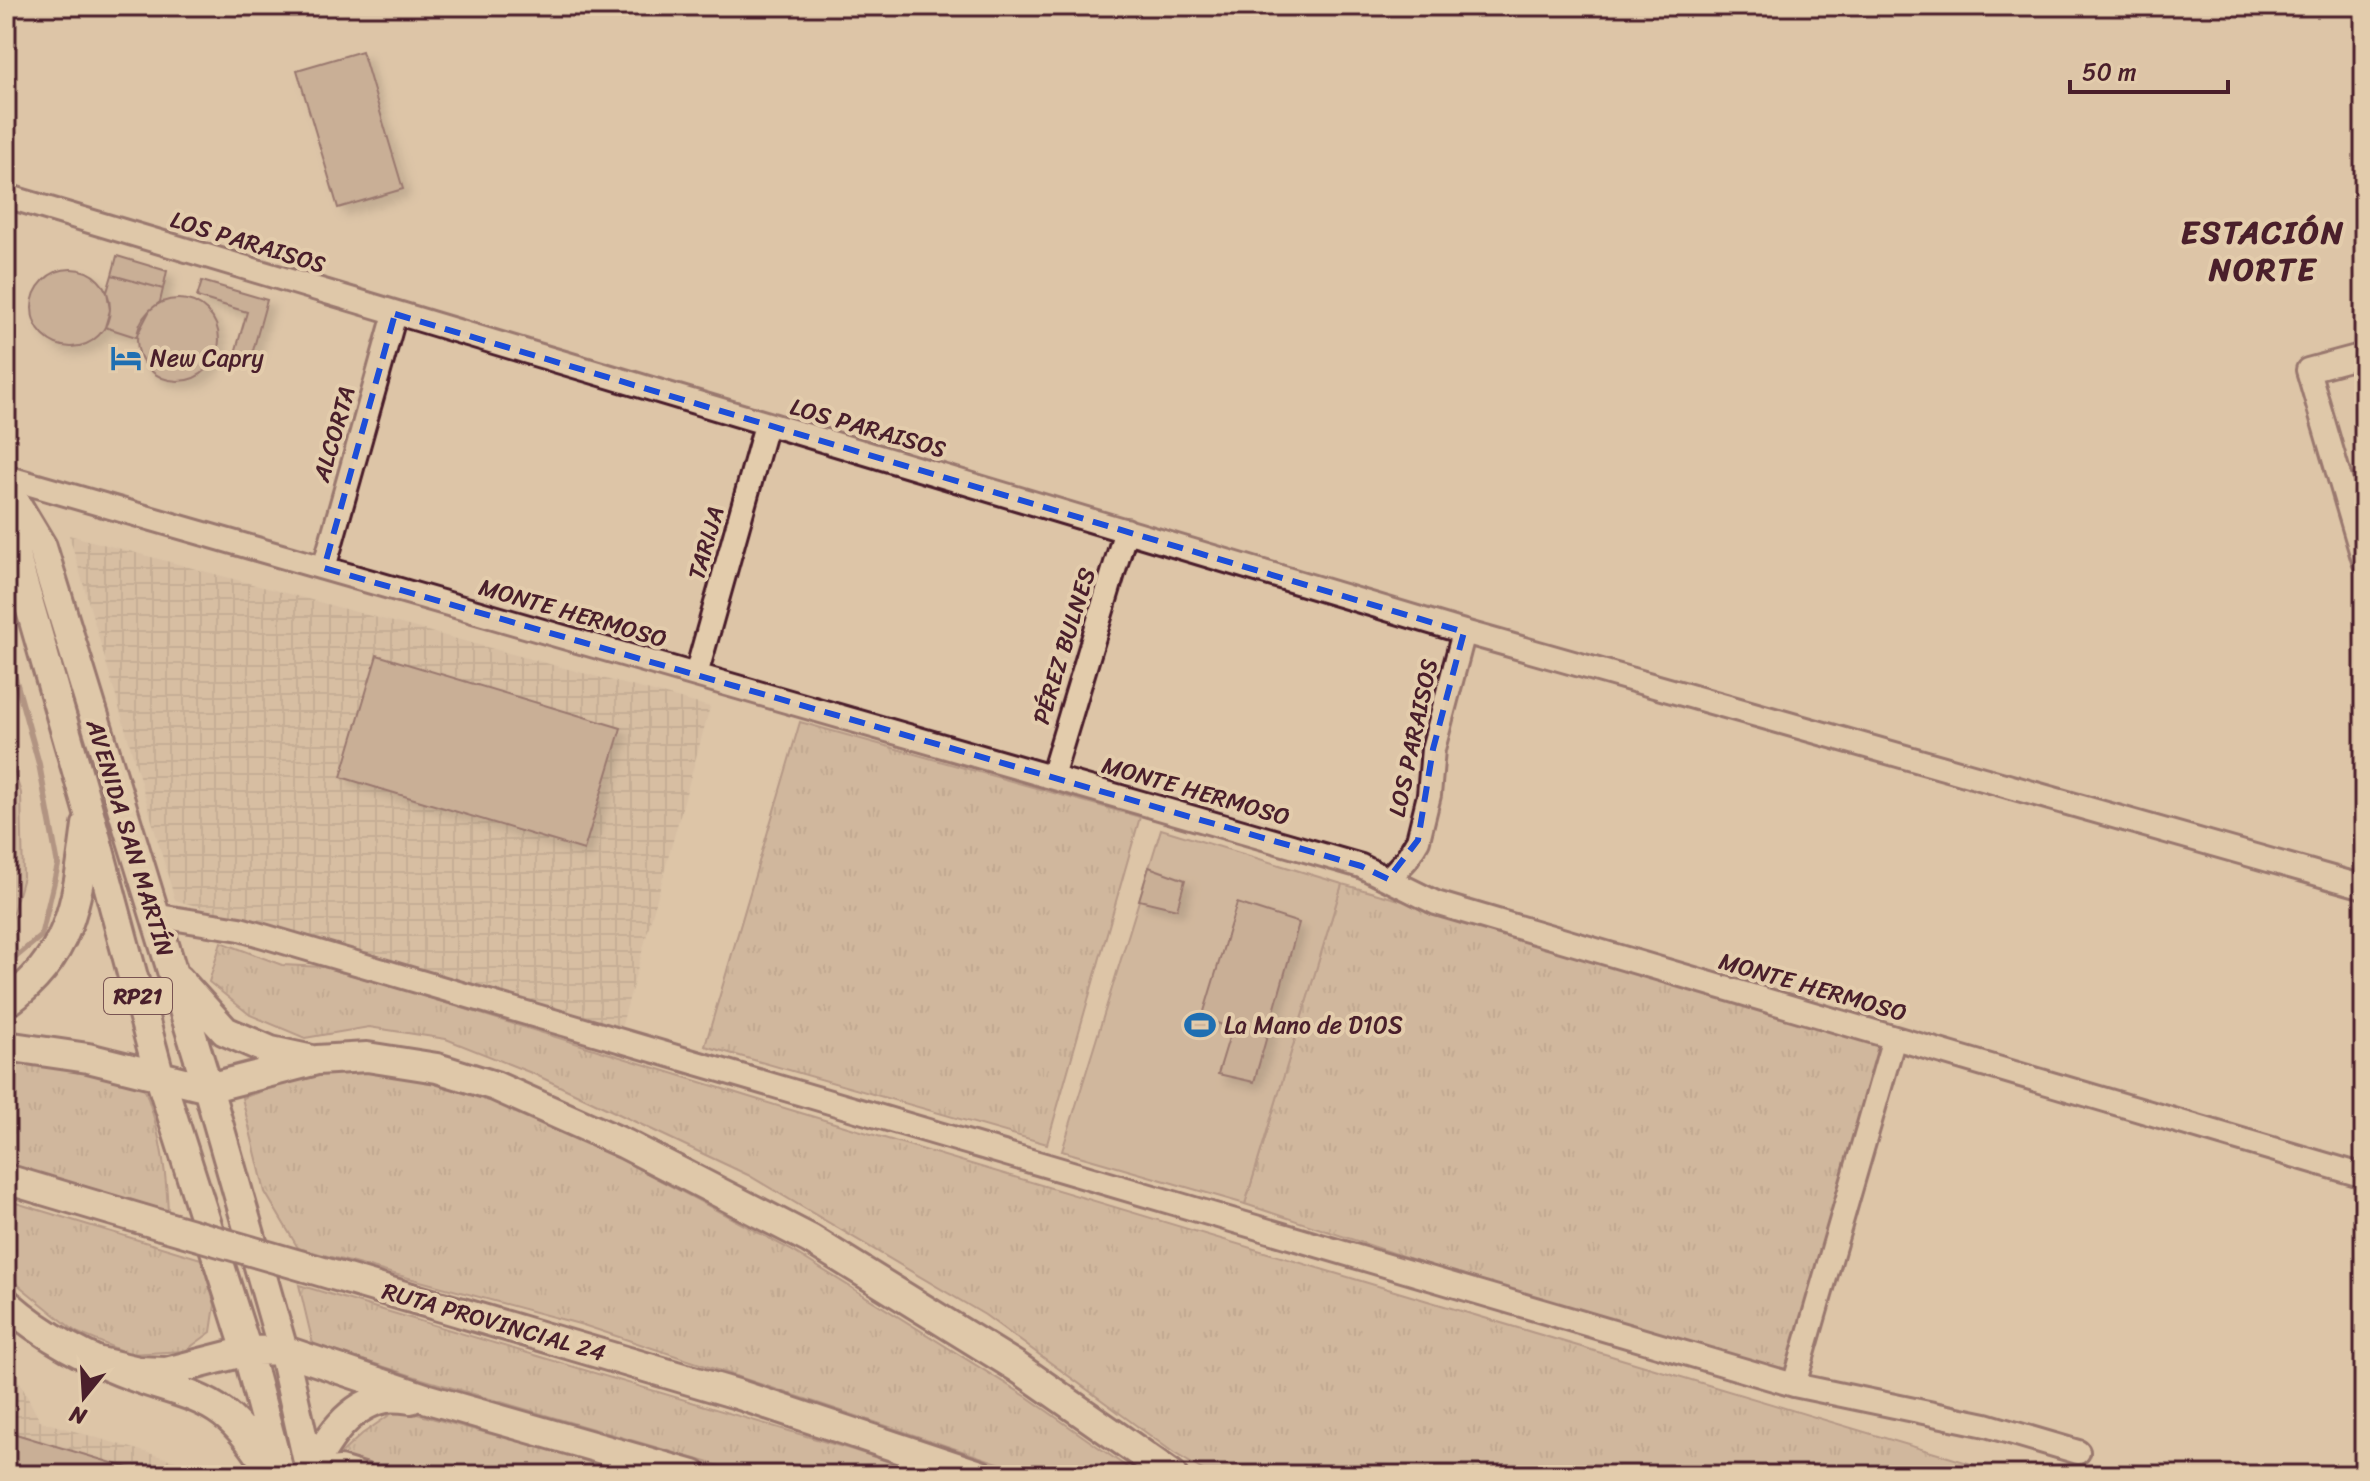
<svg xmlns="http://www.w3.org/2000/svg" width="2370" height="1481" font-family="Sriracha,sans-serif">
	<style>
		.industrial { fill: url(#industrial-grid) }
		.grass { fill: url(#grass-tufts); stroke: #86635e; stroke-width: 2 }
		.garden { fill: #c2a790; stroke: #86635e; stroke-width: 2 }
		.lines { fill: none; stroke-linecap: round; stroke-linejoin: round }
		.stream { stroke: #7e5a57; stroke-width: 6 }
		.building { fill: #b19482; stroke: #4a1f2b; stroke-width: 2; filter: url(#shadow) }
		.minor-casing { stroke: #4a1f2b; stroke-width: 28 }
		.major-casing { stroke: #4a1f2b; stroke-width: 34 }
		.minor { stroke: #e3ccac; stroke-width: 22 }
		.major { stroke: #e3ccac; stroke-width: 28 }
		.major-bridge-casing { stroke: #4a1f2b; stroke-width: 34; stroke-linecap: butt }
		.major-bridge { stroke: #e3ccac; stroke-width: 28 }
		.marked { fill: none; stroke: #1d4ed8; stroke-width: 6; stroke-dasharray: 16 10; stroke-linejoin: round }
		.labels { text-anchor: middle; stroke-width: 8; stroke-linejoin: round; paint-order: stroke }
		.shield { fill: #e3ccac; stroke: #785352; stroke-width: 2 }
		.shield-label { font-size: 22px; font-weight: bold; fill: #4a1f2b }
		.street-label { font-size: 24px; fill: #4a1f2b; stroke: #e3ccac }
		.poi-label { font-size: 24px; fill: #4a1f2b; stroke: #e3ccac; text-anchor: start }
		.district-label { font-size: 32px; font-weight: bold; letter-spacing: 2px; fill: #4a1f2b; stroke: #e3ccac }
	</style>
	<defs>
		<pattern id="industrial-grid" width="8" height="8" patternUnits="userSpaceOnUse" patternTransform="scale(2)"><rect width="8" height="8" fill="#d0b69c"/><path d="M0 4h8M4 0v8" fill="none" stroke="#ab937f"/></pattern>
		<pattern id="grass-tufts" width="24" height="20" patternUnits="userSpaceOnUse" patternTransform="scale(2)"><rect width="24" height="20" fill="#c2a790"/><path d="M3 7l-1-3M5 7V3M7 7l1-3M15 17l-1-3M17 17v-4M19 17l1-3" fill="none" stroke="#a08776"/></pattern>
		<filter id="shadow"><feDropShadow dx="7" dy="7" stdDeviation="4" flood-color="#0004"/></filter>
	</defs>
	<rect width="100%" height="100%" fill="#ddc5a7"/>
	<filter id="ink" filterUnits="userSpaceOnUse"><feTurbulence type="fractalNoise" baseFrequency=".0125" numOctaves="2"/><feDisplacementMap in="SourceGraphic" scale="16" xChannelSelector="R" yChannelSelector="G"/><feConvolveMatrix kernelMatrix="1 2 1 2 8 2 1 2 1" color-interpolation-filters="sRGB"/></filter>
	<g filter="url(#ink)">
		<path class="industrial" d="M69,535L710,707L621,1028L175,900Z
			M6,1356L40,1421L223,1475H6Z"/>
		<path class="grass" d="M800,722L1140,817L1047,1144L705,1046Z
			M6,745L21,793L23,877L6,937Z
			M1342,884L1884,1035L1794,1385L1245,1204Z
			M221,942L282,965L324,967L404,990L791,1110L2008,1475H1211L1174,1453L985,1315L748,1175L534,1074L446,1039L369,1027L305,1038L250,1015L209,982Z
			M6,1059L140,1077C158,1120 166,1164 168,1211L6,1163Z
			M389,1071L476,1094L583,1139L791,1250L1027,1397L1138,1475H1034L583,1325L298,1248L265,1192L242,1098L315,1073Z
			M6,1200L201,1259L215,1305L211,1332L185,1351L129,1354L76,1332L6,1275Z
			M299,1285L853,1450L929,1475H751L422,1379L313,1344Z
			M398,1409L643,1475H404L338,1456L362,1434Z"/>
		<path class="garden" d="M1161,829L1342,884L1245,1204L1062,1151Z"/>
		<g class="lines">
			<path class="stream" d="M6,645L39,764L58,865L41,936L6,965"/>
		</g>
		<path class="building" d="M362,51L403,189L338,208L297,70Z
			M117,256L167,271L163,289L112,275Z
			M32 308a39 39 0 1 1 78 0a39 39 0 1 1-78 0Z
			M112,275L163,289L160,302L150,310L136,337L105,327L110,310L107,292Z
			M202,281L267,300L251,358L235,353L247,312L197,297Z
			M137 340a41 41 0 1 1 82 0a41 41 0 1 1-82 0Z
			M377,655L621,728L584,850L341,777Z
			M1149,867L1185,880L1177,909L1139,900Z
			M1237,903L1299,923L1254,1082L1218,1074L1232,1028L1202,1018Z
			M6,1431L152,1475H6Z"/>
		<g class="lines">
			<defs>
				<path id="minor" d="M6,196L1464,632L2364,887
					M2364,355L2308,370L2364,561
					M6,477L1361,866L1436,903L2364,1176
					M324,568L395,314
					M696,675L766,425
					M1052,777L1126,530
					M1388,879L1406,860L1418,840L1429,795L1433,749L1464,632
					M153,915L240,929L1794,1385L1986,1425L2078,1452
					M1794,1385L1894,1038
					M310,1471L340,1468L363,1475"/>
				<path id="major" d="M6,487L42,547L208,1088L283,1350L311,1475
					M6,513L12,544L89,813L159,1074L247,1351L280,1475
					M178,979L225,1031L271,1051L308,1059
					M6,1003C72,955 77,901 87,825
					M6,1046L88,1058L208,1088L317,1060L367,1057L437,1068L495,1086L625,1144L810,1239L1017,1367L1172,1475
					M6,1179L161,1225
					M306,1267L737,1394L980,1475
					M6,1303C46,1338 88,1360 138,1378C167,1389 198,1394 223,1413C243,1428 260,1454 273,1475
					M91,1360L138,1371L166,1372L247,1351L283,1350L428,1399L693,1475
					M310,1471C327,1440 348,1405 386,1398C393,1397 403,1398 411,1399"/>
			</defs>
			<use href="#minor" class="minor-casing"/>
			<use href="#major" class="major-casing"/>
			<use href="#minor" class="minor"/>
			<use href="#major" class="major"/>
			<defs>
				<path id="major-bridge" d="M161,1225L306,1267"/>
			</defs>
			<use href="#major-bridge" class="major-bridge-casing"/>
			<use href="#major-bridge" class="major-bridge"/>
		</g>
	</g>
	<path d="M0 0H2370V1481H0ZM395,314L1464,632L1433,749L1418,840L1388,879L1361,866L324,568Z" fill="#ddc5a7" fill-opacity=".55" fill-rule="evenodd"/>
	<path class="marked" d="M395,314L1464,632L1433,749L1418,840L1388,879L1361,866L324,568Z"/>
	<defs>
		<symbol id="hotel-bare" viewBox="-9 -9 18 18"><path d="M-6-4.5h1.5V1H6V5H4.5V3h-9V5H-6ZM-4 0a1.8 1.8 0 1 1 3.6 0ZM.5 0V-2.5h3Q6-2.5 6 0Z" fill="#1f6fb2" stroke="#e3ccac" stroke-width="2.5" paint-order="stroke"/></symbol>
		<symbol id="stadium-bare" viewBox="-9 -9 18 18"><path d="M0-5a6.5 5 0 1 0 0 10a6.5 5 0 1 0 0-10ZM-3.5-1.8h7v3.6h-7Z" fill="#1f6fb2" stroke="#e3ccac" stroke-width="2.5" paint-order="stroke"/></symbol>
	</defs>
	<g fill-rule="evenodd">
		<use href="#hotel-bare" x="104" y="336" width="44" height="44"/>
		<use href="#stadium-bare" x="1178" y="1003" width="44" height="44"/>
	</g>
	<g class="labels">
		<rect class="shield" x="104" y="978" width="68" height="36" rx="6"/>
		<g class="shield-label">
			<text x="138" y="1004">RP21</text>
		</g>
		<g class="street-label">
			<text transform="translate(248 242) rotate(17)" y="8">LOS PARAISOS</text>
			<text transform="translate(868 428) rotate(16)" y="8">LOS PARAISOS</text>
			<text transform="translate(334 434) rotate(-74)" y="8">ALCORTA</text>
			<text transform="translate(706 543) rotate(-74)" y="8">TARIJA</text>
			<text transform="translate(573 613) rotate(16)" y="8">MONTE HERMOSO</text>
			<text transform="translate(1064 646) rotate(-73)" y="8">PÉREZ BULNES</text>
			<text transform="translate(1413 738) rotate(-78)" y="8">LOS PARAISOS</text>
			<text transform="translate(1196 791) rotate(16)" y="8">MONTE HERMOSO</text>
			<text transform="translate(130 838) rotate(73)" y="8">AVENIDA SAN MARTÍN</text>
			<text transform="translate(1813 987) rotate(16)" y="8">MONTE HERMOSO</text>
			<text transform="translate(494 1322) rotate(16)" y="8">RUTA PROVINCIAL 24</text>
		</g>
		<g class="poi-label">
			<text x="150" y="366">New Capry</text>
			<text x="1224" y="1033">La Mano de D10S</text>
		</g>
		<g class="district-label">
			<text x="2263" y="243">ESTACIÓN<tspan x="2263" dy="37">NORTE</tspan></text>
		</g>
	</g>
	<rect width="2370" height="1481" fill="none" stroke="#e3ccac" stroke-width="32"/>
	<rect x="16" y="16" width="2338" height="1449" fill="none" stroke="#4a1f2b" stroke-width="3" filter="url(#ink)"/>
	<g transform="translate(84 1397) rotate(198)" stroke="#e3ccac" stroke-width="6" paint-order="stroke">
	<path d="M0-6L14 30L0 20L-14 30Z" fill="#4a1f2b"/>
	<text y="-12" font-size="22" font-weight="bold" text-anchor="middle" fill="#4a1f2b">N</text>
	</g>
	<path d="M2070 80v12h158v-12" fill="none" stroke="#4a1f2b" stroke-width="4"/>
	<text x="2082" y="80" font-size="24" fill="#4a1f2b" stroke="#e3ccac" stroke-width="6" paint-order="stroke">50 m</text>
</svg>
